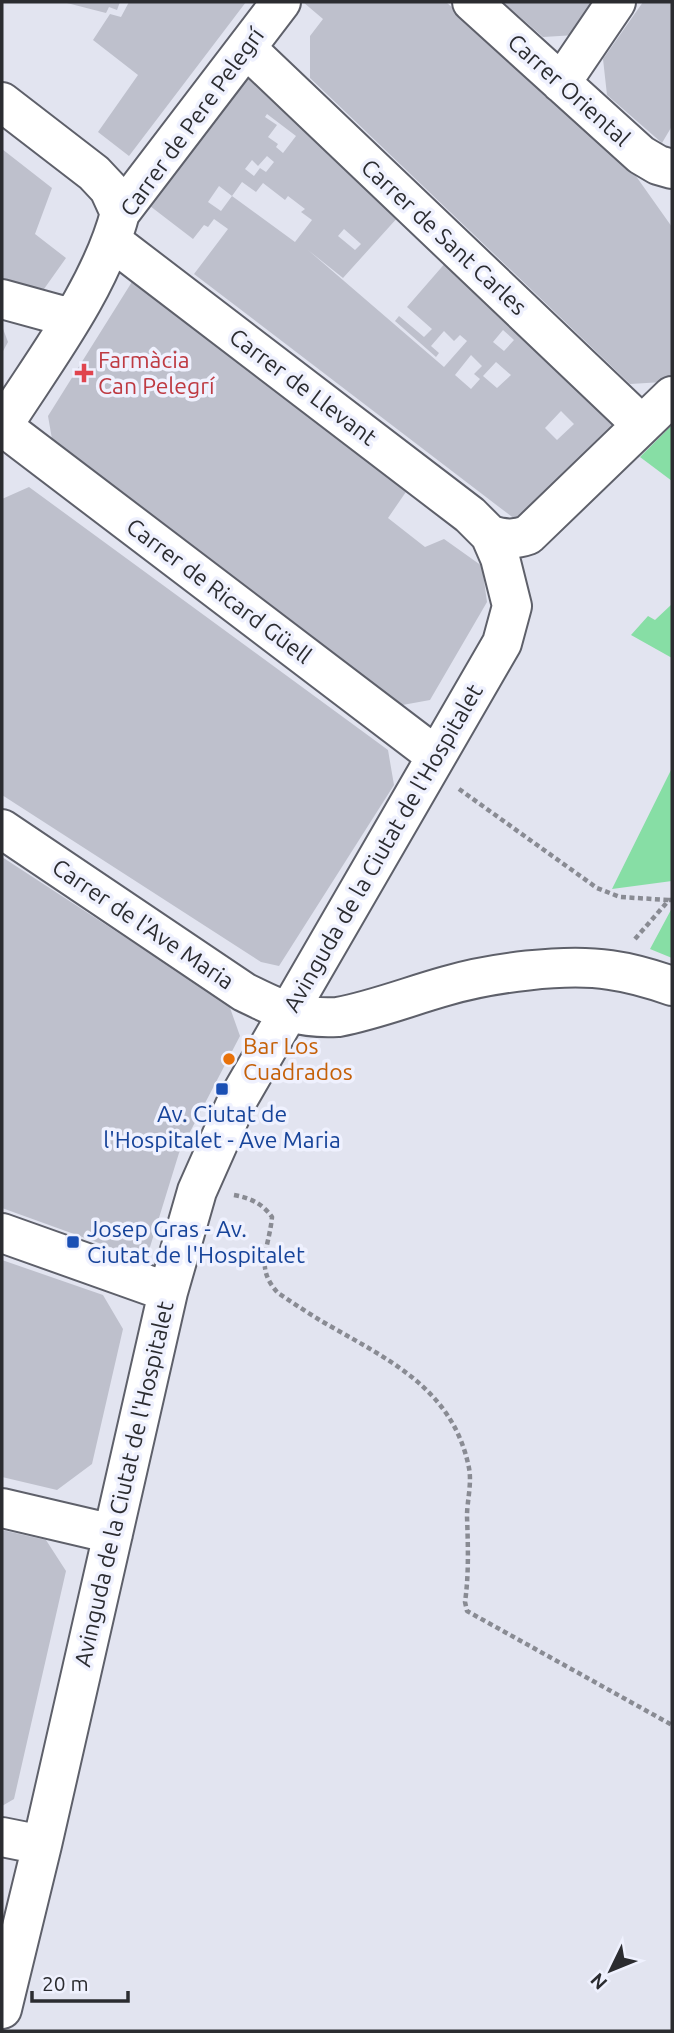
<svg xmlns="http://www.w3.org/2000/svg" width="674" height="2033" font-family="Ubuntu,sans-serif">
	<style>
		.green { fill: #87dea5 }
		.building { fill: #bec0cc; fill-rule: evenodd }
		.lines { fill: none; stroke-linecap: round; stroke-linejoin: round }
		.minor-casing { stroke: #5e606a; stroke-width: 42 }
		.path { stroke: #898b93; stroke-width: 4.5; stroke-dasharray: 5 3.5; stroke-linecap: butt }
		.minor { stroke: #fff; stroke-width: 38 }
		.health-dot { fill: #e0444e; stroke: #eff1fe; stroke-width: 2.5 }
		.food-dot { fill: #e8710a; stroke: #eff1fe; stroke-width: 2.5 }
		.transit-dot { fill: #1a4fb4; stroke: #eff1fe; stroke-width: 2.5 }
		.labels { text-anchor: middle; stroke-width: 7; stroke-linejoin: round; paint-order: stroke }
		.street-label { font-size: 23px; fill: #2b2c30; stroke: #eff1fe }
		.health-label { font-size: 23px; fill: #be3a42; stroke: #eff1fe; text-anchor: start }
		.food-label { font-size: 23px; fill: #c56008; stroke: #eff1fe; text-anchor: start }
		.transit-label { font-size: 23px; fill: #164399; stroke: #eff1fe }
	</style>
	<rect width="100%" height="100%" fill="#e2e4f0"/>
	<path class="green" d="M672,425V481L640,457Z
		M672,604V658L631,635L648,616L655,620Z
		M672,768V881L612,889Z
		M672,908V958L650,949Z"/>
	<path class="building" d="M63,2H120L117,10L109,7L106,13Z
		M129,2H246L129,156L98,132L138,75L93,40L110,14L121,17Z
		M303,2H446L626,162L672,227V374L663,382L630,384L310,78V36L323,19Z
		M503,2H598L576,35L543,37Z
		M643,2H672V126L662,143L607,95L603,59Z
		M250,74L399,216L343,278L308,250L444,367L467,341L460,335L454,341L444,331L431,346L439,353L436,357L395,321L399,316L424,337L432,329L407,307L447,261L618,426L520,523L194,274L228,229L214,219L208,227L204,225L193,239L150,206ZM267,114L296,136L283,153L276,147L278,144L268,137L277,125L265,117ZM267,156L274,162L266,172L260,168L254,176L245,169L252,160L258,166ZM242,182L256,192L263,183L285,200L288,196L305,209L301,212L312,220L295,242L232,196L221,211L208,202L219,186L232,196ZM344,229L361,244L355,250L338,236ZM503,330L514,340L504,351L493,342ZM471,355L482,366L474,374L480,379L471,389L455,375ZM496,362L511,375L497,388L483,376ZM561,411L574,424L557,440L545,428Z
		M2,149L52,188L35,234L66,258L44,289L2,280Z
		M135,277L410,486L388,518L425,547L444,539L482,566L487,602L430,700L397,706L53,445L48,416Z
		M2,326L8,342L2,353Z
		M29,487L388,750L394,785L279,966L261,962L2,795V499Z
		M2,857L229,1005L240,1036L179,1153L146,1260L2,1208Z
		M2,1260L103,1295L123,1329L92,1464L57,1490L2,1477Z
		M2,1530L46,1540L66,1571L14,1799L2,1806Z"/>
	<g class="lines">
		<defs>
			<path id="minor" d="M472,2L641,155L658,165L672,169
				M246,48L642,425
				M561,83L616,2
				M2,102L94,173L109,189L120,213
				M2,299L71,318
				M2,426L436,756
				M2,427C44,361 100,289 120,213L281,2
				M490,535C504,539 514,540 528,535L672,396
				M2,829L244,992C281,1010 296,1019 338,1017C375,1010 410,996 446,986C490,973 565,963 610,970C632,973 652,979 672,986
				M2,1233L168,1292
				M2,1508L113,1534
				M2,1837L42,1845
				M2,2009L42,1845L168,1292L197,1191L237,1101L502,643L512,606L500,558L490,535L470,515L113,242"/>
		</defs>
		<use href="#minor" class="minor-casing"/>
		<path class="path" d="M459,789L597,888L620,897L669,900
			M635,939L669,900H672
			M234,1195C250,1198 262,1203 272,1217C269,1249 254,1267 278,1293C293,1303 308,1313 323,1322C387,1359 453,1388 469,1468C472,1484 467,1501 467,1516C468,1545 469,1574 465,1602L467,1611L672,1725"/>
		<use href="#minor" class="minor"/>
	</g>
	<path class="health-dot" d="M80.5 362.5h7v7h7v7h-7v7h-7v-7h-7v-7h7z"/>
	<circle class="food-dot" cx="229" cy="1059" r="7"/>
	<g class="transit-dot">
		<rect x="215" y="1082" width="14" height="14" rx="3.5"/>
		<rect x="66" y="1235" width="14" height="14" rx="3.5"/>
	</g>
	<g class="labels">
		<g class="street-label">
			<text transform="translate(569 90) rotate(42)" y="8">Carrer Oriental</text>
			<text transform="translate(192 122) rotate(-54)" y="8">Carrer de Pere Pelegrí</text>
			<text transform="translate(444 237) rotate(43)" y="8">Carrer de Sant Carles</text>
			<text transform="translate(303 387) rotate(37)" y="8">Carrer de Llevant</text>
			<text transform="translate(219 591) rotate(37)" y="8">Carrer de Ricard Güell</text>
			<text transform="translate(383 848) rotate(-60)" y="8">Avinguda de la Ciutat de l'Hospitalet</text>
			<text transform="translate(143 924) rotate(34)" y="8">Carrer de l'Ave Maria</text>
			<text transform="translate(124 1484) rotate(-77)" y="8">Avinguda de la Ciutat de l'Hospitalet</text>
		</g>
		<g class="health-label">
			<text x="98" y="368">Farmàcia<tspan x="98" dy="26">Can Pelegrí</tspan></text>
		</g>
		<g class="food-label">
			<text x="243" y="1054">Bar Los<tspan x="243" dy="26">Cuadrados</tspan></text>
		</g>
		<g class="transit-label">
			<text x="222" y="1122">Av. Ciutat de<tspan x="222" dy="26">l'Hospitalet - Ave Maria</tspan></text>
			<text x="87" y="1237" text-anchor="start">Josep Gras - Av.<tspan x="87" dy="26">Ciutat de l'Hospitalet</tspan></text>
		</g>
	</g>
	<rect width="674" height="2033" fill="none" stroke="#2b2c30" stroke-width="7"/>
	<g transform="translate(611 1970) rotate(227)" stroke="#eff1fe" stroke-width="5" paint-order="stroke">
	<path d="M0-5L12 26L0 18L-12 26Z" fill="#2b2c30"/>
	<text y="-10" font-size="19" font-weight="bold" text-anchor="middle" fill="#2b2c30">N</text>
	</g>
	<path d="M32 1991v10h96v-10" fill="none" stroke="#2b2c30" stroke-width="3.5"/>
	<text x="42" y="1991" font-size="21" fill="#2b2c30" stroke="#eff1fe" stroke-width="5" paint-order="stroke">20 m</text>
</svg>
